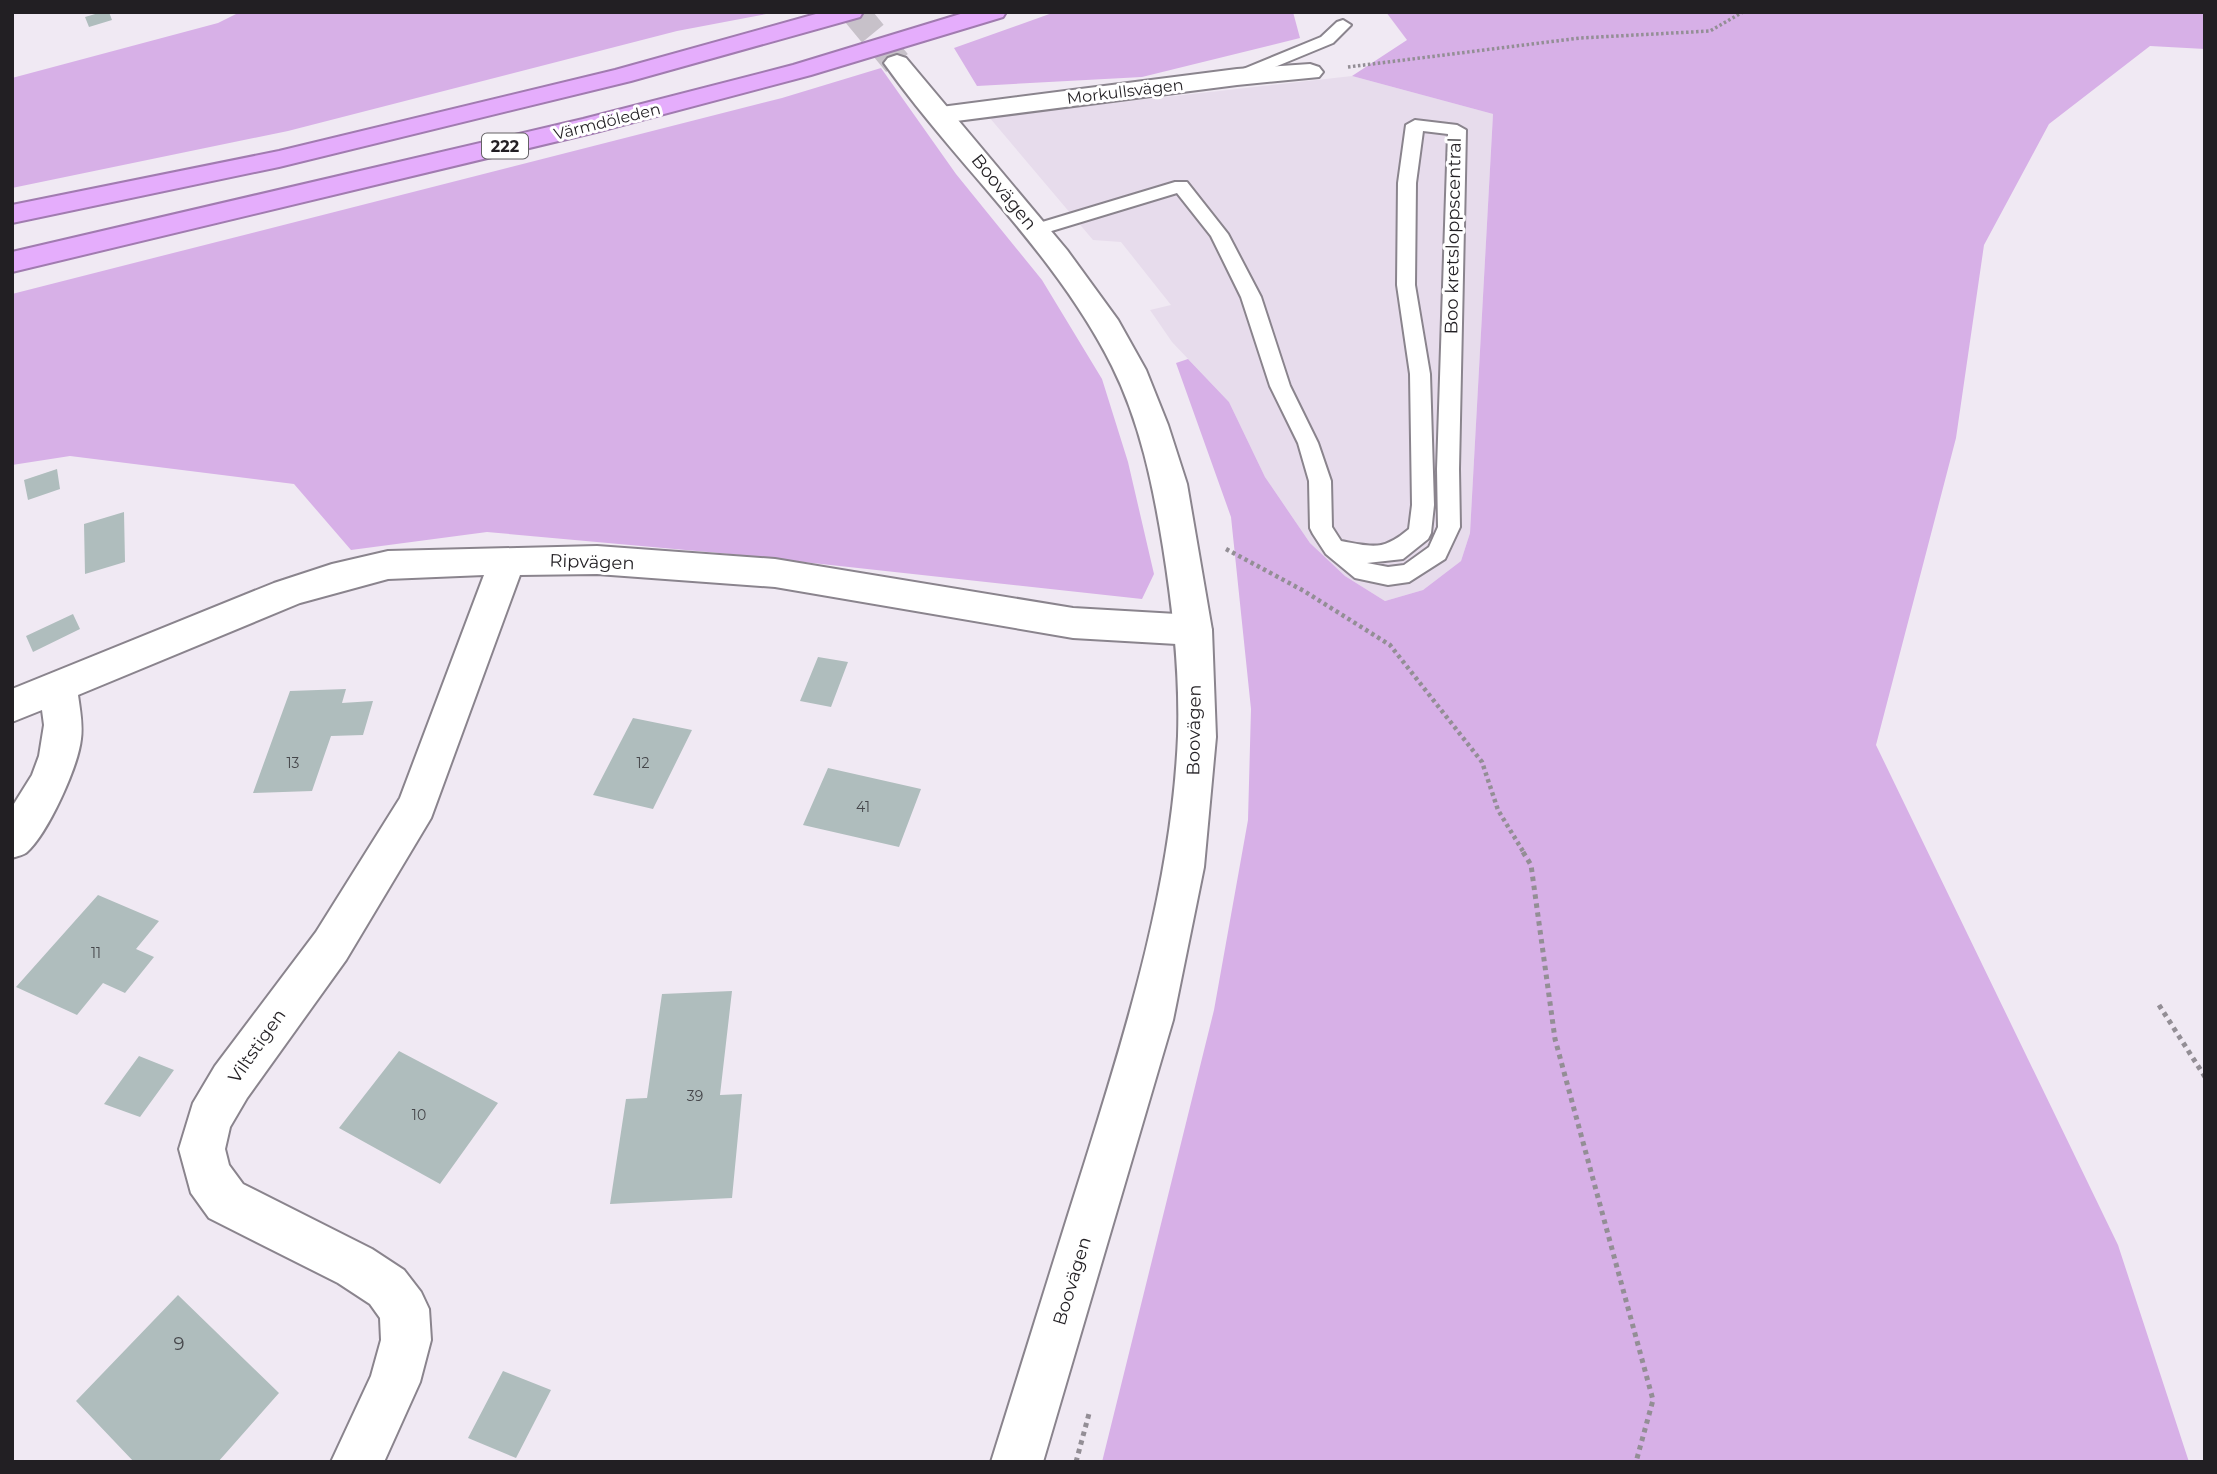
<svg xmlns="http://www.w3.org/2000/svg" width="2217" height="1474" font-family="Montserrat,sans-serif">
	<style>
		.built { fill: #e7dcec }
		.green { fill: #d7b0e7 }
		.building { fill: #afbdbd }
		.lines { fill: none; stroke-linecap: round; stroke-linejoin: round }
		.secondary-tunnel { stroke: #c7c1c9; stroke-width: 28; stroke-dasharray: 28 14; stroke-linecap: butt }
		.lane-casing { stroke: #8a848d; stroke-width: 4 }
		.street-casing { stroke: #8a848d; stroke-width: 4 }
		.secondary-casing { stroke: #8a848d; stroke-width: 4 }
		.highway-casing { stroke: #a17bb0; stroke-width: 4 }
		.path-far2 { stroke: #938e95; stroke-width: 3.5; stroke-dasharray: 2.5 2.5; stroke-linecap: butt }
		.path-far1 { stroke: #938e95; stroke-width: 4.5; stroke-dasharray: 3.5 3.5; stroke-linecap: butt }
		.path { stroke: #938e95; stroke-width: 5; stroke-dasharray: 4.5 4.5; stroke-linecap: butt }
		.lane { fill: #fff; fill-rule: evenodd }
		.street { fill: #fff; fill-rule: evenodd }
		.secondary { fill: #fff; fill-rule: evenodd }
		.highway { fill: #e5adfc; fill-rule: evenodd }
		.labels { text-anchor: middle; stroke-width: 6; stroke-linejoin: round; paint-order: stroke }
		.number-label { font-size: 14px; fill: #45464a }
		.far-street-label { font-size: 16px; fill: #221f23; stroke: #fff }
		.shield { fill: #fff; stroke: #646265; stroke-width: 2 }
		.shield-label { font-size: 16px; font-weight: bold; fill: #221f23 }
		.street-label { font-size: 18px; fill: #221f23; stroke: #fff }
		.near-number-label { font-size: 18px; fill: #45464a }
	</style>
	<rect width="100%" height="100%" fill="#f0e9f3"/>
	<path class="built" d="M1352,76L1493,114L1470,533L1461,561L1423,590L1385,601L1345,576L1310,543L1265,477L1229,402L1172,342L1150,310L1171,305L1121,242L1093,240L989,117Z"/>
	<path class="green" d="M240,12H777L677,31L288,131L12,188V78L218,23Z
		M1055,12H1293L1300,38L1142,77L977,86L954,48Z
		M1386,12H2205V49L2150,46L2049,124L1984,245L1956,438L1876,745L2118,1245L2189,1462H1102L1214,1010L1248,820L1251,709L1231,517L1176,363L1188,359L1229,402L1265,477L1310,543L1345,576L1385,601L1423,590L1461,561L1470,533L1493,114L1352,76L1407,40Z
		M881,68L956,174L1042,280L1102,379L1128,462L1154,574L1142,599L730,554L487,532L351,550L294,484L70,456L12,465V294L782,98Z"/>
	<path class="building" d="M102,12H109L112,20L89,27L85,17Z
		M57,469L60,489L28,500L24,480Z
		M124,512L125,562L85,574L84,524Z
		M73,614L80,629L33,652L26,636Z
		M818,657L848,662L831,707L800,701Z
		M346,689L342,703L373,701L363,735L331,736L312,791L253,793L290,691Z
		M633,718L692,730L653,809L593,795Z
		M828,768L921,789L899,847L803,825Z
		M98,895L159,921L136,949L154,957L125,993L103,983L77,1015L16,987Z
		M732,991L720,1095L742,1094L732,1198L610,1204L626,1099L647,1098L662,994Z
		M399,1051L498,1103L440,1184L339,1128Z
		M139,1056L174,1070L140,1117L104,1104Z
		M178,1295L279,1393L218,1462H134L76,1401Z
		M503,1371L551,1390L516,1458L468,1438Z"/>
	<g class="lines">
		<path class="secondary-tunnel" d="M855,12L897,63"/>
		<defs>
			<path id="lane" d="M1343,20L1351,25L1333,43L1243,80H1231L1229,77L1231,74L1321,37L1337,22Z
				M1415,120L1457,125L1466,130L1459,469L1460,527L1445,559L1409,582L1388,585L1355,578L1326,554L1313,534L1310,528L1309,481L1298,443L1270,386L1241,297L1211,236L1177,193L1035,236L1026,230L1029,226L1175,182H1187L1228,234L1261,297L1290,386L1318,443L1331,481L1332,527L1341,541C1374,547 1383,551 1409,529L1412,505L1410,374L1397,285L1398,183L1406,125ZM1423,131L1448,134L1437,469L1438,527L1429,547L1404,565L1388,567L1367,563L1403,559L1428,539L1431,533L1434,505L1430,374L1415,285L1416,183Z"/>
			<path id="street" d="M1310,64L1319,67L1323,72L1319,77L1237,85L941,123L932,121L928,115L932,109L941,107L1237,69Z
				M597,546L775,559L1073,608L1194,615L1207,620L1212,630L1207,640L1194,645L1073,638L775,587L597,574L520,575L431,818L346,960L247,1098L230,1127L225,1149L229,1165L243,1184L372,1249L404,1270L421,1292L429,1309L431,1340L420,1382L384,1462H331L371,1376L381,1340L380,1318L370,1304L338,1283L209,1218L191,1193L179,1149L193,1103L215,1066L316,932L400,798L484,575L388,579L300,603L78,695C80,710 83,724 81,739C78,767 48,833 27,852C24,855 17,856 12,858V807L32,775L39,756L44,725L42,710L12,722V689L274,583L332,564L388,551Z"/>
			<path id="secondary" d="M897,55L906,58L1067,250L1118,320L1146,370L1168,425L1187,484L1212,630L1216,737L1204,867L1173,1020L1043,1462H991C1023,1360 1054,1259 1086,1158C1129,1021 1172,880 1178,736C1180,672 1173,610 1163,547C1153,485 1140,422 1112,366C1055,252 957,166 884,63L888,58Z"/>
			<path id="highway" d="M823,12H863L860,17L631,81L279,167L12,223V205L279,151L615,70Z
				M967,12H1006L1003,17L811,75L596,132L12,272V252L583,119L793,65Z"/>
		</defs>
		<use href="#lane" class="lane-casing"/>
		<use href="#street" class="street-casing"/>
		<use href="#secondary" class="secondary-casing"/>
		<use href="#highway" class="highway-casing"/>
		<path class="path-far2" d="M1348,67L1580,38L1710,31L1743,12"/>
		<path class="path-far1" d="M1226,549L1304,591L1390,645L1482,762L1498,810L1524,853"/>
		<path class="path" d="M1523,852L1531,865L1555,1039L1653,1400L1636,1462
			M2159,1005L2205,1077
			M1076,1462L1090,1410"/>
		<use href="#lane" class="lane"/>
		<use href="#street" class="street"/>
		<use href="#secondary" class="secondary"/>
		<use href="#highway" class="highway"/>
	</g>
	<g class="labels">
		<g class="number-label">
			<text x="293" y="768">13</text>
			<text x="643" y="768">12</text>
			<text x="863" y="812">41</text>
			<text x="96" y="958">11</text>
			<text x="695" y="1101">39</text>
			<text x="419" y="1120">10</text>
		</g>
		<g class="far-street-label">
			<text transform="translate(1125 91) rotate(-7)" y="6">Morkullsvägen</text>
			<text transform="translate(607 121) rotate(-14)" y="6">Värmdöleden</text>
		</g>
		<rect class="shield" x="482" y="133.5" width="46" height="25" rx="5"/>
		<g class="shield-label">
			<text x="505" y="152">222</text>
		</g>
		<g class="street-label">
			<text transform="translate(1004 192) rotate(51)" y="6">Boovägen</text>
			<text transform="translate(1453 236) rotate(-89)" y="6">Boo kretsloppscentral</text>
			<text transform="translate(592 562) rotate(2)" y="6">Ripvägen</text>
			<text transform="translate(1194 730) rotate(-89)" y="6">Boovägen</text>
			<text transform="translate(257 1046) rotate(-55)" y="6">Viltstigen</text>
			<text transform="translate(1072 1281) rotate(-73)" y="6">Boovägen</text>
		</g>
		<g class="near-number-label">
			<text x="179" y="1350">9</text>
		</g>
	</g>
	<rect width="2217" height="1474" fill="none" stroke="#221f23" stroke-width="28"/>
</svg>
